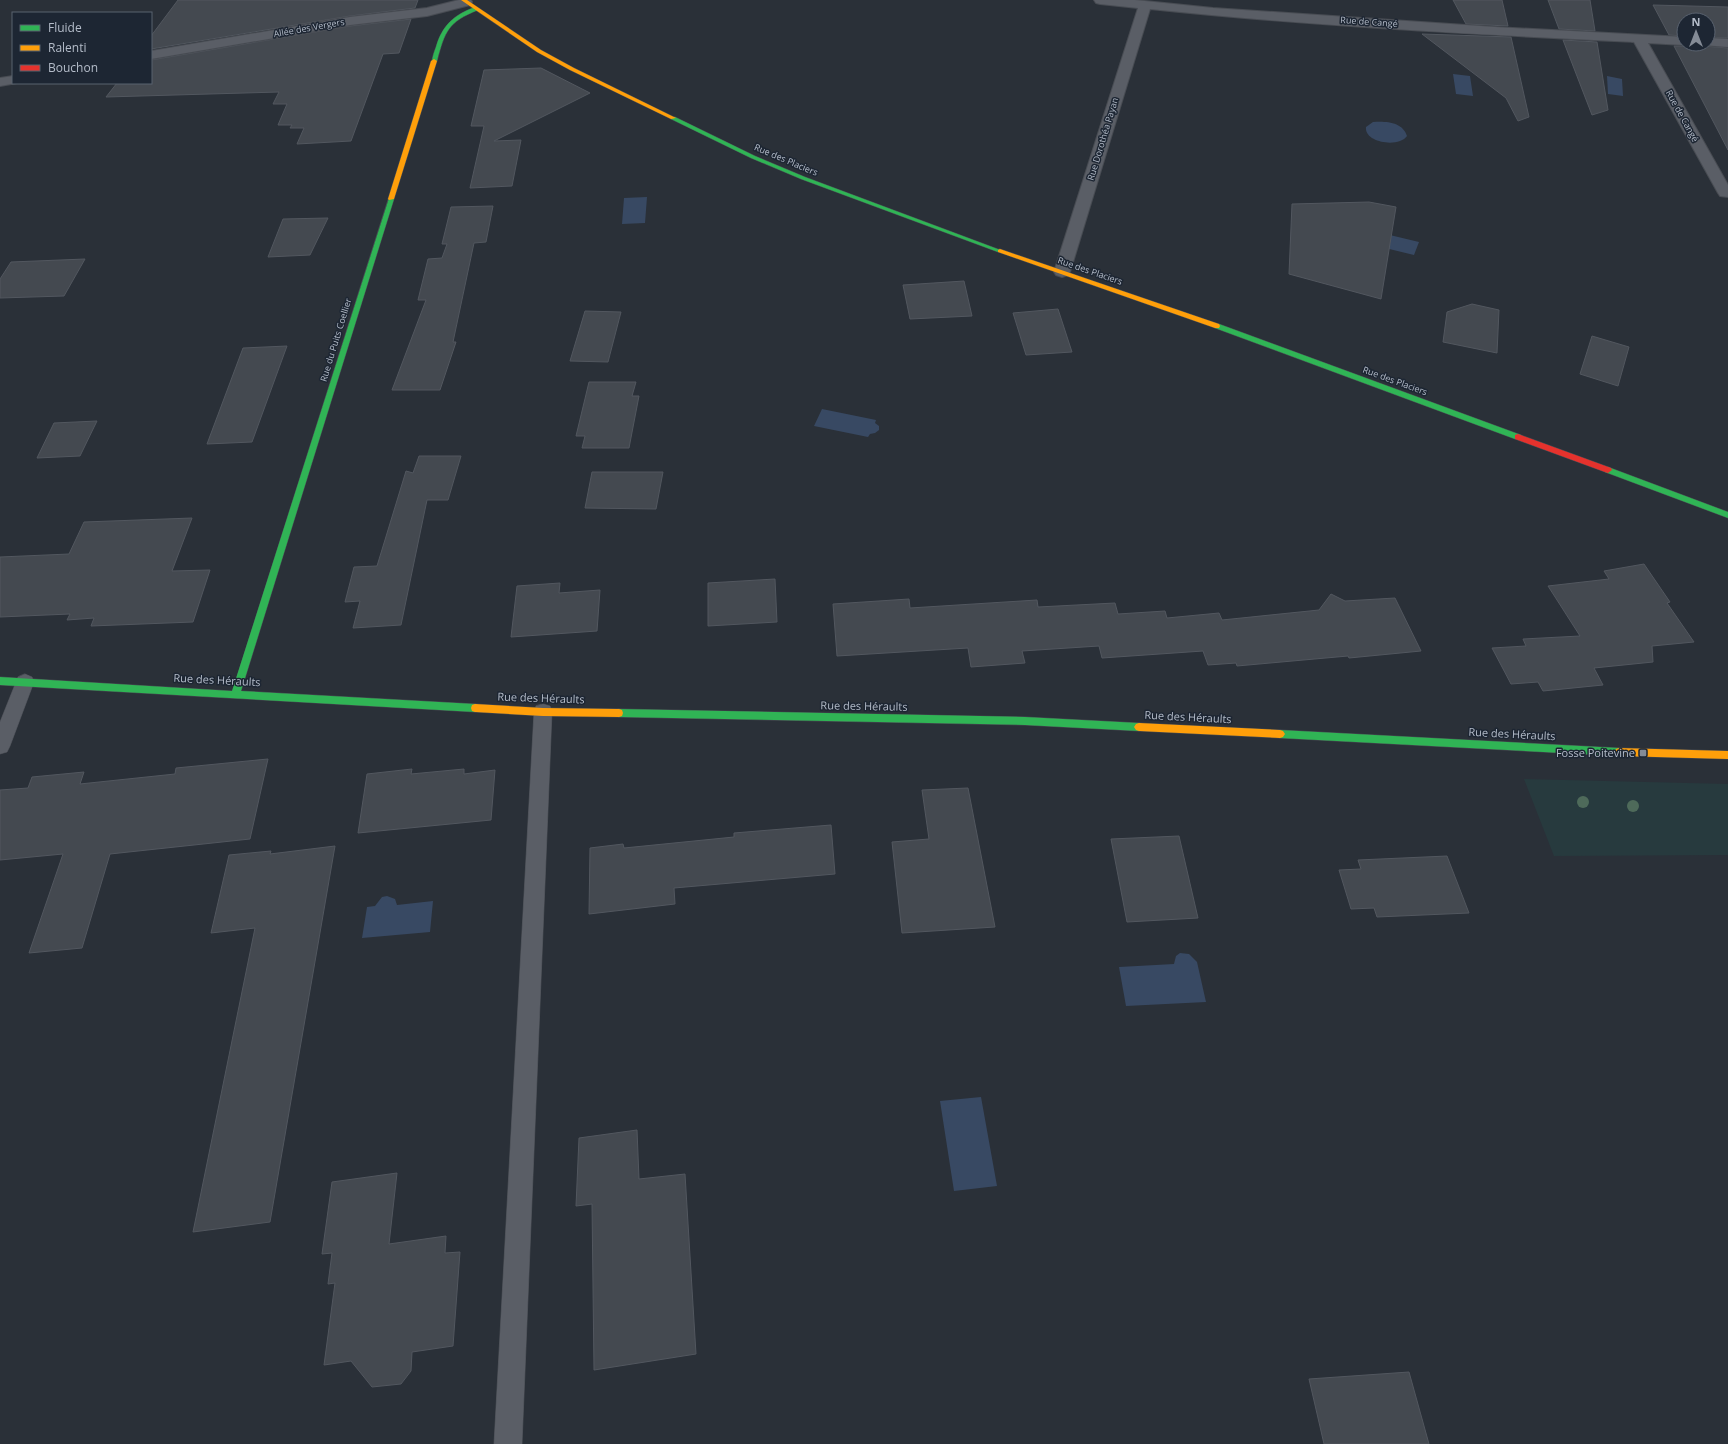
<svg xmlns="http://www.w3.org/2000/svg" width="1728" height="1444" font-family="'Open Sans',sans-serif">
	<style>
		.green { fill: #273a3e }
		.water { fill: #384963 }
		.building { fill: #444950; stroke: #52575f }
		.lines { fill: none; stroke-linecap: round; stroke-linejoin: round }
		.lane-casing { stroke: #484c53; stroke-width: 1 }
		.street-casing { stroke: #484c53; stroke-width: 2 }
		.fast-casing { stroke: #484c53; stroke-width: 1 }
		.slow-casing { stroke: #484c53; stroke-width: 1 }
		.jam-casing { stroke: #484c53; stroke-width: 1 }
		.lane { fill: #5a5e66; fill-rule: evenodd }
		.street { fill: #5a5e66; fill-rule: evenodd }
		.fast { fill: #30b455; fill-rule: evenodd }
		.slow { fill: #ff9f0a; fill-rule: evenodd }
		.jam { fill: #e5322d; fill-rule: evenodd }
		.tree { fill: #4e6a5a }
		.poi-dot { fill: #848b96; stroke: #1d2633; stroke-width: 1.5 }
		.labels { text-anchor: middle; stroke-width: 3; stroke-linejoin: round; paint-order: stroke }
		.far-street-label { font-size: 9px; fill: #b4bcc9; stroke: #1d2633 }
		.street-label { font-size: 11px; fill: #b4bcc9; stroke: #1d2633 }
		.poi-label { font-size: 11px; fill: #b4bcc9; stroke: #1d2633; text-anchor: end }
	</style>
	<rect width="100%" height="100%" fill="#2a3038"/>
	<path class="green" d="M1524,779L1728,784V855L1554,856Z"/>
	<path class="water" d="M1453,74L1470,76L1473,96L1456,94Z
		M1607,76L1622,79L1623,96L1608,94Z
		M1373,122C1386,121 1403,122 1407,136C1399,148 1364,143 1366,127Z
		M647,197L645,223L622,224L624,198Z
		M1369,230L1419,242L1414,255L1381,247Z
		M822,409L876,420L875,423L879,426V430L875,433L870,434L868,437L814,426Z
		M387,896L395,899L397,905L433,901L430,932L362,938L367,907L375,906L382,897Z
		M1180,953L1189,954L1197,962L1206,1002L1126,1006L1119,967L1174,964L1176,956Z
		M981,1097L997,1186L954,1191L940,1101Z"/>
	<path class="building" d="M178,0H418L415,8L350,16L151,49V36Z
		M1453,0H1502L1508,26L1466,24Z
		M1548,0H1590L1595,31L1559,29Z
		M1653,5L1728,7V38L1708,37V20H1684V36L1669,35Z
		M411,19L399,53L383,54L351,141L297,144L304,128H290L292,125H278L287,104H273L279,92L106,97L117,83H151V60L350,26Z
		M1422,34L1511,37L1529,117L1518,121L1506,98Z
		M1563,40L1597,42L1608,110L1592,115Z
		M1688,44H1702L1703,46L1728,48V150L1674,46H1684Z
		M541,68L590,93L494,141L521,140L512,186L470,188L484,126H471L484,70Z
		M1369,202L1396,207L1381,299L1289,274L1292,204Z
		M493,206L486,242L474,243L453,342H456L440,390H392L426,300H418L428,259L442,258L447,244H442L451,207Z
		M328,218L310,255L268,257L283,219Z
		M85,259L64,296L0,298V279L11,262Z
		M964,281L972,316L910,319L903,285Z
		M1472,304L1499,310L1497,353L1443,342L1447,312Z
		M1058,309L1072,352L1026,355L1013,313Z
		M585,311L621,312L608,362L570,361Z
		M1592,336L1629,347L1618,386L1580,374Z
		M287,346L252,442L207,444L243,348Z
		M589,382H636L632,396H639L629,448H582L585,436H576Z
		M97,421L80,456L37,458L54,423Z
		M419,456H461L448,500H427L401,625L353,628L360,601L345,602L354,567L377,566L406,471L413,473Z
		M592,472H663L656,509L585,508Z
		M192,518L172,571L210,570L193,622L91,626L94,618L67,620L70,614L0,617V557L69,554L84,522Z
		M1644,564L1670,602L1667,603L1694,642L1652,646L1653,662L1594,668L1603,685L1543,691L1538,682L1511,684L1492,648L1526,646L1523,639L1580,636L1548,586L1609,579L1604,571Z
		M775,579L777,622L708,626V583Z
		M560,583L559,593L600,590L597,631L511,637L517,586Z
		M1331,594L1345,601L1395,598L1421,651L1349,658L1348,656L1237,666L1236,663L1208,665L1203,651L1102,658L1099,646L1022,651L1025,663L971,667L968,648L837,656L833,604L909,599L910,608L1037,600L1038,607L1115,603L1118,614L1165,611L1167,618L1219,613L1222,620L1319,610Z
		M268,759L250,839L110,854L82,948L29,953L63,854L0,860V790L28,788L32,777L84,772L80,784L175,774L176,768Z
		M412,769L411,774L464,769V774L495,770L491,820L358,833L367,774Z
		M968,788L995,927L902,933L892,842L929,839L922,790Z
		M831,825L835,874L674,888L675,904L589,914L590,848L623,844L624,848L734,837V833Z
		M1179,836L1198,918L1127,922L1111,839Z
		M335,846L270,1222L193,1232L255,928L211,933L229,855L271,851L270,854Z
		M1447,856L1469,913L1377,917L1374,908L1351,909L1339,870L1361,869L1358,860Z
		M637,1130L639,1179L685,1174L696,1354L594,1370L592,1204L576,1206L579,1138Z
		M397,1173L389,1244L446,1236L445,1253L460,1252L453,1346L412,1352L411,1371L401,1384L372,1387L351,1361L324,1365L335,1283L328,1284L332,1253L322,1254L332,1182Z
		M1409,1372L1429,1444H1324L1309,1379Z"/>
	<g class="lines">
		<defs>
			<path id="lane" d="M25,674L32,677L34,682L10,746L7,752L0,754V722L18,677Z
				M543,704L550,706L552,712L522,1444H494L534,712L536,706Z"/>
			<path id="street" d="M459,0H471L472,2L470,5L427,16L350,25L151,59V51L350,17L427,8Z
				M1094,0H1135L1213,8L1495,27L1684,37V44H1687L1684,45L1648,43L1728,185V197L1720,196L1718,193L1634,42C1473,34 1311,26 1150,9L1070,272L1068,275L1062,277L1056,275L1054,272L1138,8L1100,4L1096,3Z
				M1708,38L1728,39V47L1703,45L1708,44Z
				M13,76V83H17L0,86V78Z"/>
			<path id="fast" d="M476,7L479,9L478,10C448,22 445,31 437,61L432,62C432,58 434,52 436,47C442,26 454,14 476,7Z
				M671,117H675L755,156L805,177L1003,251L998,252L801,179L751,158L671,119Z
				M389,198L394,199L241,691L475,704L478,705L479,708L478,711L475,712L0,685V677L232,691Z
				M1215,324H1219L1521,435L1522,437L1521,439H1515L1215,328Z
				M1608,467L1728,512V518L1605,472V468Z
				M619,709L1025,717L1139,723L1142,724L1144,727L1142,730L1139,731L1025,725L619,717L616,716L615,713L616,710Z
				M1280,730L1619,748L1622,749L1624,752L1622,755L1619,756L1280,738L1277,737L1275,734L1277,731Z"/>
			<path id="slow" d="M461,0H467L541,50L574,68L676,118L671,119L570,70L537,52Z
				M434,59L437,61L394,199L389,200L388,199L431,61Z
				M1000,249L1219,324L1220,326L1219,328H1215L998,252V250Z
				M475,704L543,708L619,709L622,710L623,713L622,716L619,717L543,716L475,712L472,711L471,708L472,705Z
				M1139,723L1280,730L1283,731L1285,734L1283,737L1280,738L1139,731L1136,730L1134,727L1136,724Z
				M1619,748L1728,751V759L1619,756L1616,755L1614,752L1616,749Z"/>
			<path id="jam" d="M1518,434L1611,468L1612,470L1608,473L1605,472L1515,439V435Z"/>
		</defs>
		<use href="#lane" class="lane-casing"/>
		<use href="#street" class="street-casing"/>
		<use href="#fast" class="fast-casing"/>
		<use href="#slow" class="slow-casing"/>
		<use href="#jam" class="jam-casing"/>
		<use href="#lane" class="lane"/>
		<use href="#street" class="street"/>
		<use href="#fast" class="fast"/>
		<use href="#slow" class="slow"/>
		<use href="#jam" class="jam"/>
	</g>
	<g class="tree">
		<circle cx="1583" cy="802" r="6"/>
		<circle cx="1633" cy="806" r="6"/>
	</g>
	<rect class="poi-dot" x="1639" y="749" width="8" height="8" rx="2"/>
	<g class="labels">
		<g class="far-street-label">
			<text transform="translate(1369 22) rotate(4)" y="3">Rue de Cangé</text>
			<text transform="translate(309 28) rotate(-10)" y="3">Allée des Vergers</text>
			<text transform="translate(1682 116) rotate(61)" y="3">Rue de Cangé</text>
			<text transform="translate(1103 139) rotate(-73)" y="3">Rue Dorothéa Payan</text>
			<text transform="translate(786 160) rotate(23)" y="3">Rue des Placiers</text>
			<text transform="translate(1090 271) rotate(19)" y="3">Rue des Placiers</text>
			<text transform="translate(336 340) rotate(-73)" y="3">Rue du Puits Coellier</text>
			<text transform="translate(1395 381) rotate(20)" y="3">Rue des Placiers</text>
		</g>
		<g class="street-label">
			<text transform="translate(217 680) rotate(3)" y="4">Rue des Héraults</text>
			<text transform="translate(541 698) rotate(2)" y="4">Rue des Héraults</text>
			<text transform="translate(864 706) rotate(1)" y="4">Rue des Héraults</text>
			<text transform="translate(1188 717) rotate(3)" y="4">Rue des Héraults</text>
			<text transform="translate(1512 734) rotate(3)" y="4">Rue des Héraults</text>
		</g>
		<g class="poi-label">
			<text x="1635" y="757">Fosse Poitevine</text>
		</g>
	</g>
	<rect x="12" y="12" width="140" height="72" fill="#1d2633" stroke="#59626f"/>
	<rect x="20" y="25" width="20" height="6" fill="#30b455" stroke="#59626f"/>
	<text x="48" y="32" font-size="12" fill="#b4bcc9">Fluide</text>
	<rect x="20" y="45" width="20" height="6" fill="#ff9f0a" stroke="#59626f"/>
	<text x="48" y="52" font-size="12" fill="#b4bcc9">Ralenti</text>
	<rect x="20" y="65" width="20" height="6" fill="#e5322d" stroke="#59626f"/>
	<text x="48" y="72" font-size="12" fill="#b4bcc9">Bouchon</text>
	<g transform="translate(1696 32)"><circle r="19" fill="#1d2633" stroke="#59626f"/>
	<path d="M0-3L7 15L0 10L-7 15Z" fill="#848b96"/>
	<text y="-6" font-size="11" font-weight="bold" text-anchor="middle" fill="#b4bcc9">N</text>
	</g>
</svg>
